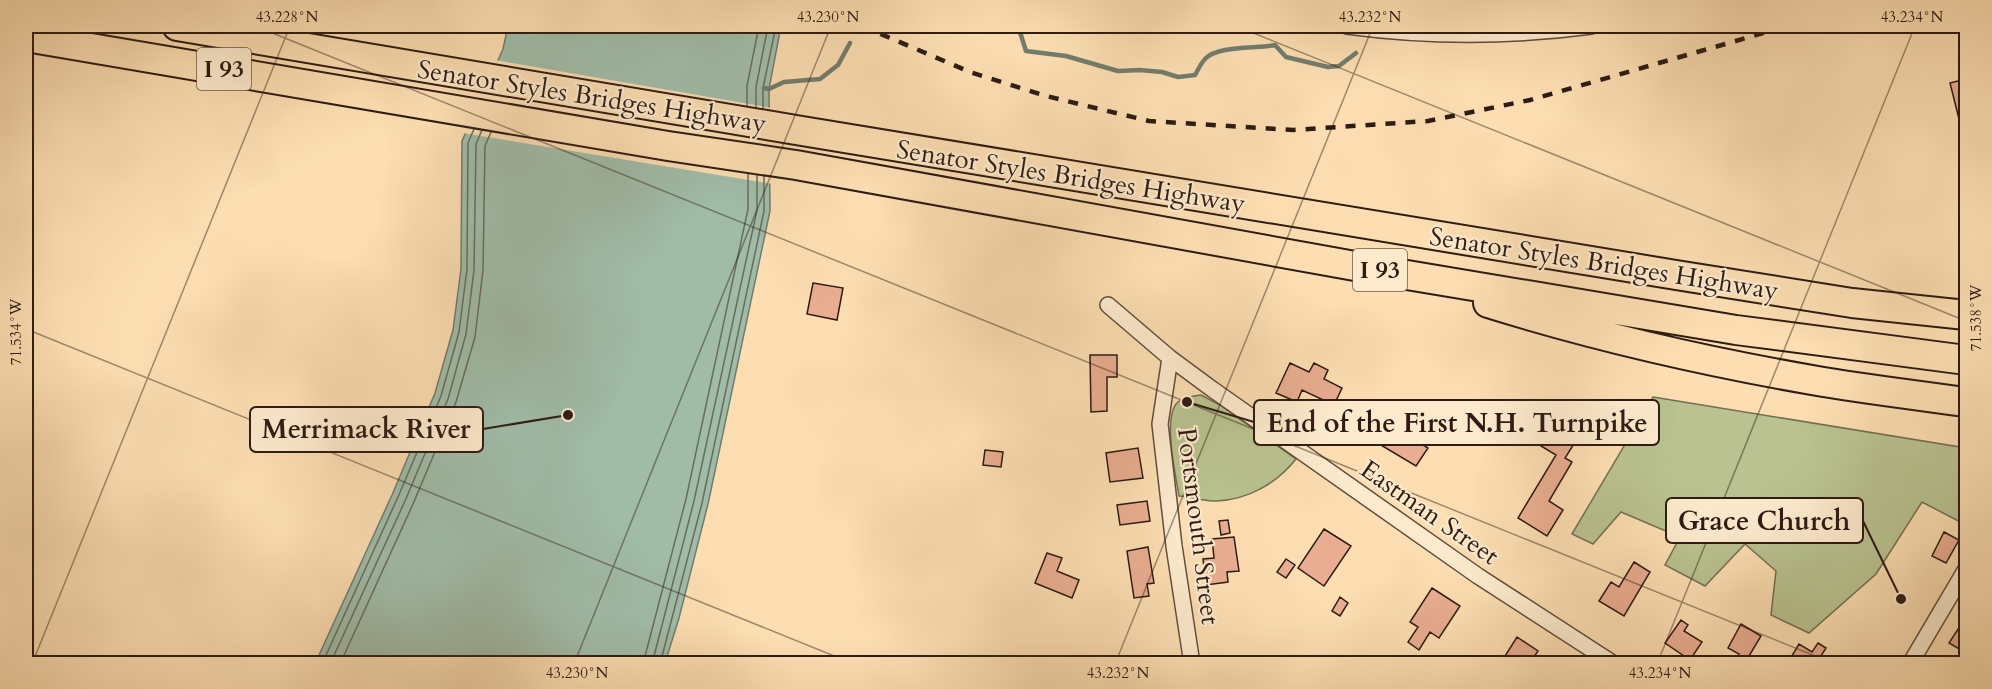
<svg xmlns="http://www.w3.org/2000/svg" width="1992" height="689" font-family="Cardo,serif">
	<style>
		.green { fill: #b9c290; stroke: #746e52; stroke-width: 1.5 }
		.water { fill: #a0bca9; stroke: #727c6d; stroke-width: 1.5 }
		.pier { fill: #fcdeb2 }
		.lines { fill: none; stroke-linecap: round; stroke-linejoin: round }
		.shore { stroke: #676c5e; stroke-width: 1.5 }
		.stream { stroke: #727c6d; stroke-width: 4.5 }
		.building { fill: #e9ad91; stroke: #2e1b13; stroke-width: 1.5 }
		.minor-casing { stroke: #624c3b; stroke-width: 18 }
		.motorway-casing { stroke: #2e1b13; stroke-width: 32 }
		.minor { stroke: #fdeacd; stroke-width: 15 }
		.motorway { stroke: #fcdeb2; stroke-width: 28 }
		.rail { stroke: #2e1b13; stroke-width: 4.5; stroke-dasharray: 10 10; stroke-linecap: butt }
		.ticks { fill: none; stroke: #2e1b13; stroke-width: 1.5; stroke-opacity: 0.45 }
		.labels { text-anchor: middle; stroke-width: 4.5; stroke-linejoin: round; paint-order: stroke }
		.shield { fill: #fdeacd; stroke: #6c594b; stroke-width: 1.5 }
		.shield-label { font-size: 24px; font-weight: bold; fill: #2e1b13 }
		.street-label { font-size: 26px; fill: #2e1b13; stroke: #fdeacd }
		.leader { fill: none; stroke: #2e1b13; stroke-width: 2 }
		.callout-dot { fill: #2e1b13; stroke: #fdeacd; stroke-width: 2 }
		.callout { fill: #fdeacd; stroke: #2e1b13; stroke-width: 2 }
		.callout-label { font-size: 27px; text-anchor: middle; font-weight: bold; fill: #2e1b13 }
		.neatline { fill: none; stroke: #2e1b13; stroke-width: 2 }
		.ticks-label { font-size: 15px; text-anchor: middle; fill: #2e1b13 }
	</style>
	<rect width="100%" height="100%" fill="#fcdeb2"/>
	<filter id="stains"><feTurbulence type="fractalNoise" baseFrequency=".00333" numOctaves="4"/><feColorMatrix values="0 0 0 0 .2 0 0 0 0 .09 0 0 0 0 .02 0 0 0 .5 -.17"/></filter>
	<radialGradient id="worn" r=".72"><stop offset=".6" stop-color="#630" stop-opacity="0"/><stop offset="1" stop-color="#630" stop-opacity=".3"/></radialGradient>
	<path class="green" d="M1201,395L1220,405L1296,459C1277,483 1248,500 1216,501C1205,501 1191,497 1179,496C1176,477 1162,415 1178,402C1184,397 1193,396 1201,395Z
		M1653,397L1966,448V525L1922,502L1876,574L1809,633L1771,615L1776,571L1745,544L1705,586L1665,565L1680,537L1621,512L1593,544L1572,534Z"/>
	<path class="water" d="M508,26H781L769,89L770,211L708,504L679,618L665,663L315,664L392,495L435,393L453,330L461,269L462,141L503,49Z"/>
	<path class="pier" d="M495,60L772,108L773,184L463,133Z"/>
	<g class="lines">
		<path class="shore" d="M747,106V86L759,26
			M756,107V87L768,26
			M763,109V88L776,26
			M322,664L398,497L441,396L459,332L467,269L468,143L474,129
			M330,664L405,501L448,399L466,334L474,270L476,144L482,130
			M340,664L413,504L456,402L475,337L483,270L485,146L491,132
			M643,664L686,499L748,209V174
			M652,664L694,501L757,210V175
			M660,664L702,503L764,211V176"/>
		<path class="stream" d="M951,26L967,29L996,28L1020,32L1026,51L1066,56L1118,71L1140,70L1162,72L1178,77L1195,75C1198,70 1201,63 1205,59C1217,45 1258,49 1275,45L1286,57L1328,67L1339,66L1356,53
			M764,88L769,89L784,82L820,79L838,65L850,43"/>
	</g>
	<path class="building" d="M1966,79V147L1950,83Z
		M813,283L843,288L837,320L807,314Z
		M1090,355H1117V377H1107V411L1091,412Z
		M1290,363L1309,372L1314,363L1328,370L1324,379L1342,388L1334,405L1302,390L1297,402L1276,393Z
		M1560,414L1584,428L1565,458L1572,462L1549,501L1563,510L1547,536L1518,518L1556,455L1541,446Z
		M1380,421L1390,427L1391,425L1428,448L1416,466L1369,438Z
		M1138,448L1143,478L1110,482L1106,453Z
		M985,450L1003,452L1001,467L983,465Z
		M1147,501L1150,521L1120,525L1117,505Z
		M1228,520L1230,533L1221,535L1219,521Z
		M1324,529L1351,546L1324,586L1298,568Z
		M1944,532L1959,540L1946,563L1932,556Z
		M1234,537L1239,571L1227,572L1228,582L1206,585L1203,559L1214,558L1212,539Z
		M1148,547L1154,583L1147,584L1149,596L1134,598L1127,551Z
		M1047,553L1062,558L1057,571L1079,580L1072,598L1035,583Z
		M1286,559L1295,565L1286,578L1277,572Z
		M1634,562L1650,572L1624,616L1599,601L1611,582L1619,587Z
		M1432,588L1460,606L1439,638L1430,632L1419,650L1408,642L1418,627L1410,622Z
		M1340,597L1348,603L1340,616L1332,611Z
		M1681,620L1688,625L1684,631L1702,642L1690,660L1665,643Z
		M1741,624L1761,636L1746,661L1750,664H1734L1739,654L1728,648Z
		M1960,626L1966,631V653L1949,643Z
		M1517,637L1538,651L1529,664H1500Z
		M1818,643L1826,648L1816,664H1787L1799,644L1812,652Z"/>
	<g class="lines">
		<defs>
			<path id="minor" d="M1347,26C1429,37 1509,37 1591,26
				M1108,305L1170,358L1212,389L1478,576L1614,664
				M1170,358L1160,424L1174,546L1192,664
				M1910,664L1966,569"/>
			<path id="motorway" d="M177,26L802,131L1676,275L1852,303L1966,315
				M26,37L668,146L796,165L1377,270L1736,330L1966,360
				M1488,303C1594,336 1703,361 1812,380C1863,389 1915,395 1966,402"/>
		</defs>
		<use href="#minor" class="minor-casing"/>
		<use href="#motorway" class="motorway-casing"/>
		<use href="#minor" class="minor"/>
		<use href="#motorway" class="motorway"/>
		<path class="rail" d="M862,26L970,72L1046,96L1149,121L1293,130L1428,121L1530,100L1788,26"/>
	</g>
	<path class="ticks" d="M255,26L1835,664M1236,26L1966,321M26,329L854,664M32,664L290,26M574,664L831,26M1115,664L1373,26M1657,664L1915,26"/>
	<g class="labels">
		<g class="shield">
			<rect x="197" y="48" width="54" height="42" rx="4.5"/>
			<rect x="1353" y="249" width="54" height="42" rx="4.5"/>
		</g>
		<g class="shield-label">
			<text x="224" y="77">I 93</text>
			<text x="1380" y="278">I 93</text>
		</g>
		<g class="street-label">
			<text transform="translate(592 96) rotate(9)" y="9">Senator Styles Bridges Highway</text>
			<text transform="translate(1071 176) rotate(9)" y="9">Senator Styles Bridges Highway</text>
			<text transform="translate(1604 263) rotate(9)" y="9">Senator Styles Bridges Highway</text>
			<text transform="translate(1430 512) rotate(35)" y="9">Eastman Street</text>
			<text transform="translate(1199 526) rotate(83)" y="9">Portsmouth Street</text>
		</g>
	</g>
	<path class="leader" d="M1187 402L1254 422M568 415L483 429M1901 599L1863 521"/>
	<g class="callout-dot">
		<circle cx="1187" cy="402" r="6"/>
		<circle cx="568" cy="415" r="6"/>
		<circle cx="1901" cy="599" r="6"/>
	</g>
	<g class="callout">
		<rect x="1254" y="400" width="405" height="45" rx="6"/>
		<rect x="250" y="407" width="233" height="45" rx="6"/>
		<rect x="1666" y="498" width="197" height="45" rx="6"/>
	</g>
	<g class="callout-label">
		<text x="1457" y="432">End of the First N.H. Turnpike</text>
		<text x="366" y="438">Merrimack River</text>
		<text x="1764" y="530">Grace Church</text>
	</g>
	<rect width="1992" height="689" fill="none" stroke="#fcdeb2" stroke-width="66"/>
	<rect x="33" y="33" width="1926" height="623" class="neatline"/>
	<g class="ticks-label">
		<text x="287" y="22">43.228°N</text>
		<text x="828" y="22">43.230°N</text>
		<text x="1370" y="22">43.232°N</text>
		<text x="1912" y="22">43.234°N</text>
		<text transform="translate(1976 318) rotate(-90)" y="5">71.538°W</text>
		<text transform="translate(16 332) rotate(-90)" y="5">71.534°W</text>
		<text x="577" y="678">43.230°N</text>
		<text x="1118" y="678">43.232°N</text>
		<text x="1660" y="678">43.234°N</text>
	</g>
	<rect width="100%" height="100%" filter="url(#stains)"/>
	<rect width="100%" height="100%" fill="url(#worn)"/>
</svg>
